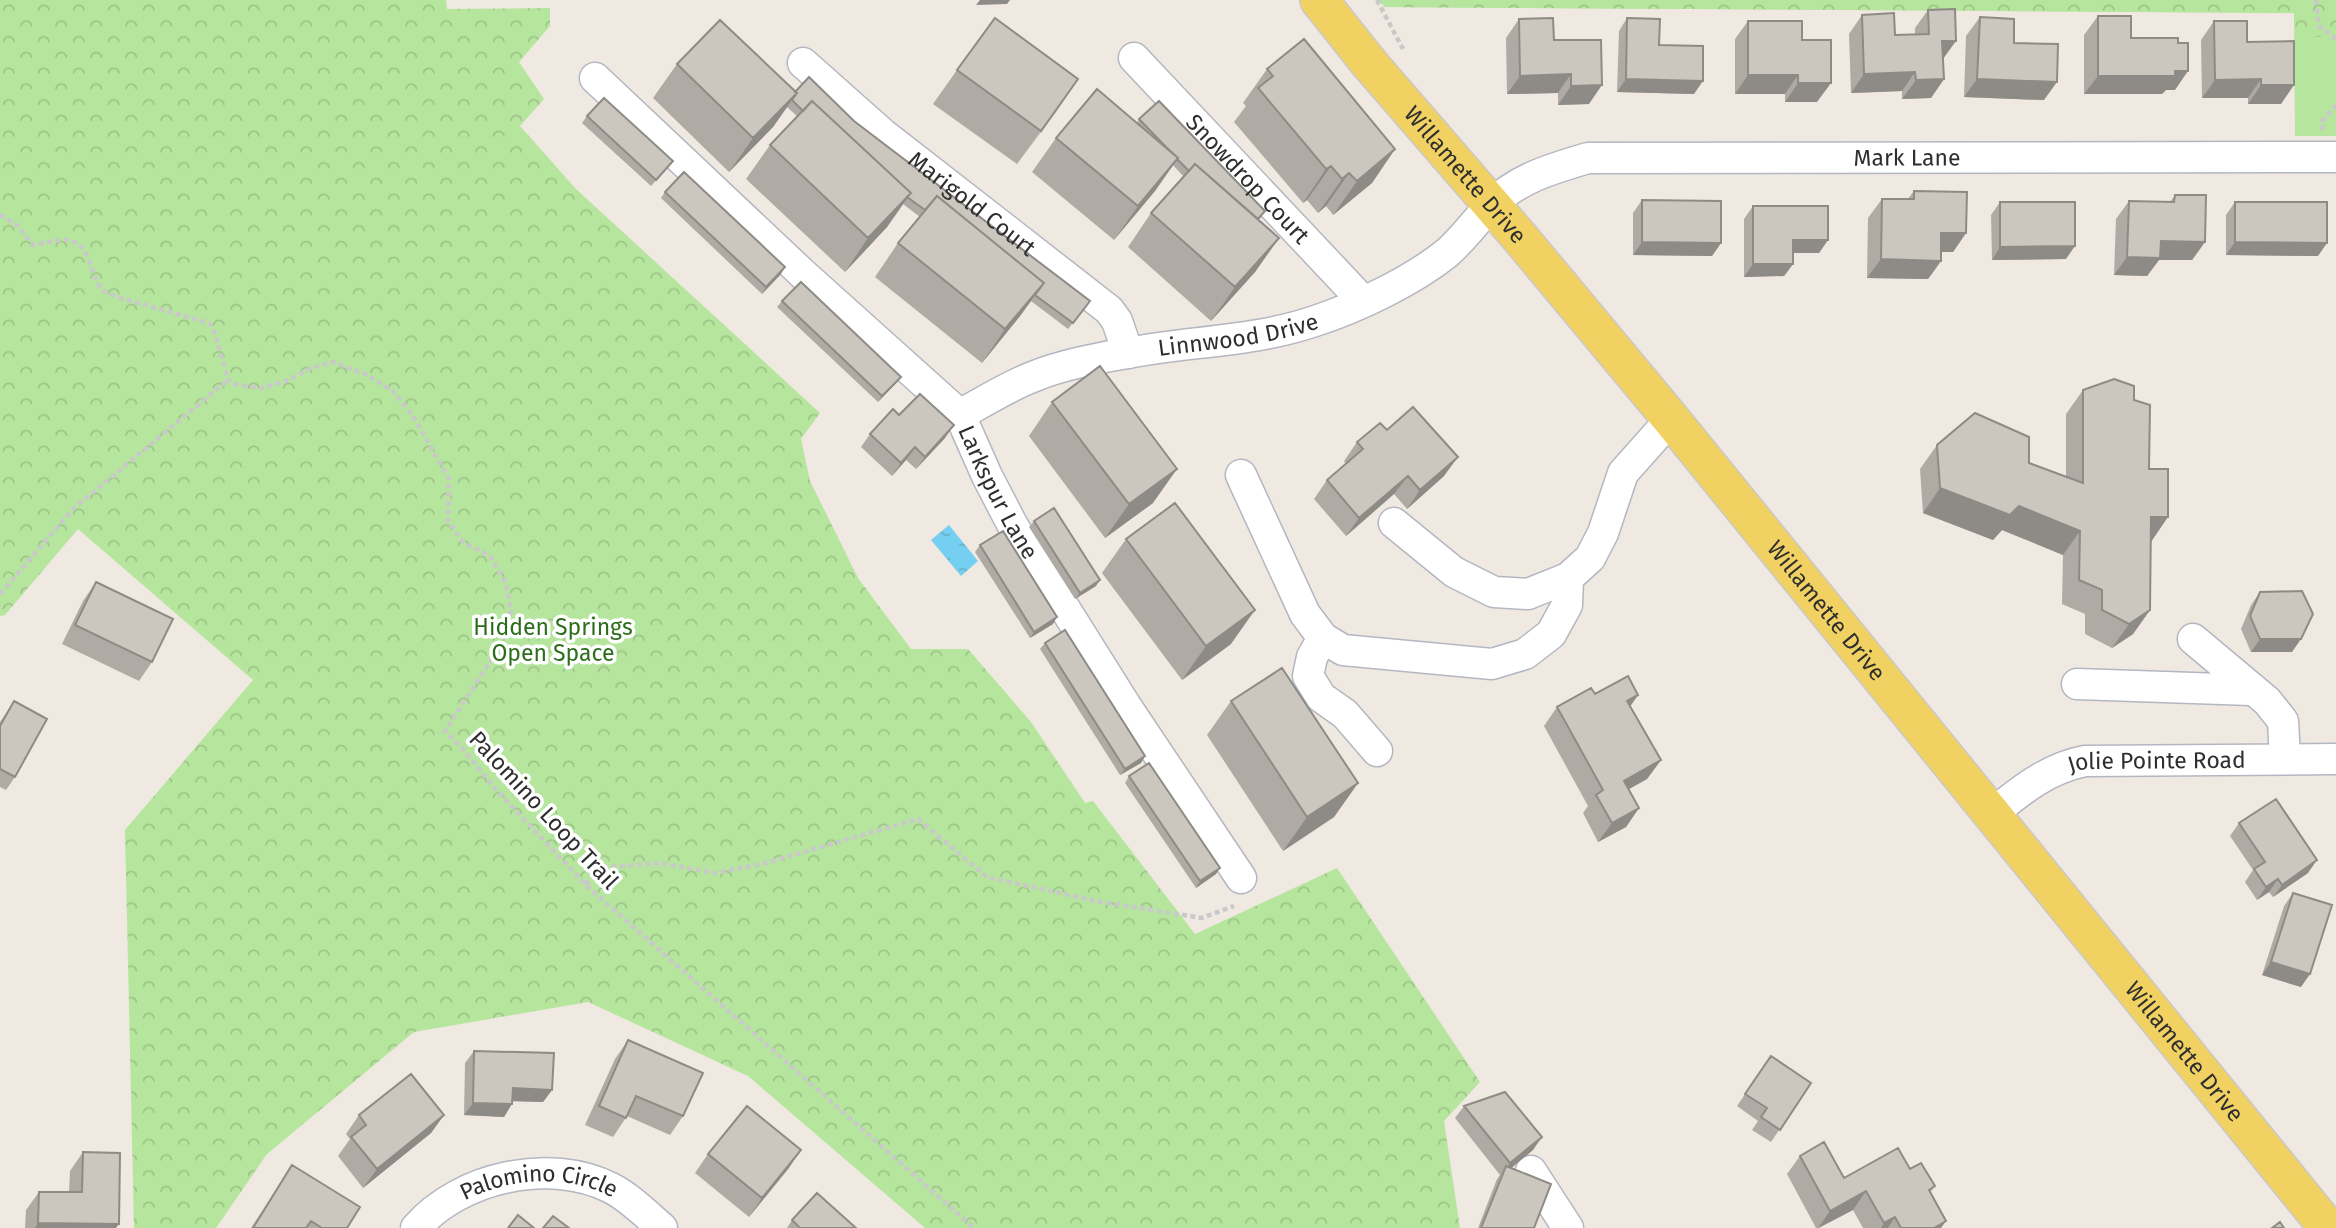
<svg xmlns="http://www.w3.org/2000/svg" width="2336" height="1228" font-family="'Fira Sans',sans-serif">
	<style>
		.green { fill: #b6e59e }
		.forest { fill: url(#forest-crowns) }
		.water { fill: url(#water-ripples) }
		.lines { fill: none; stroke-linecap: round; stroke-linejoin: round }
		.minor-casing { stroke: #b4b7c1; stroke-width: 33 }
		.major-casing { stroke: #c9c9c9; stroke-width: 40 }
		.path { stroke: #c9c9c9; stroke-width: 4.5; stroke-dasharray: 5 3.5; stroke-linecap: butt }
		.minor { stroke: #fff; stroke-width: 30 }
		.major { stroke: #f2d163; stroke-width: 37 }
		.wall { fill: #afaba4 }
		.shaded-wall { fill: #8e8b86 }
		.building { fill: #cbc7bf; stroke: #8e8b86; stroke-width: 2 }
		.labels { text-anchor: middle; stroke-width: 7; stroke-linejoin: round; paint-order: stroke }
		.street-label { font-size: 23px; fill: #2e2e2e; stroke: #fff }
		.park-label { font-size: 23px; fill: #2c6e1b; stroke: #fff }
	</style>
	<defs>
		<pattern id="forest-crowns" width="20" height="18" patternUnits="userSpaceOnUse" patternTransform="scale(1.75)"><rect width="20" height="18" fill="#b6e59e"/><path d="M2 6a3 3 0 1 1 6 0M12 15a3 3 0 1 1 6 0" fill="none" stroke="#9dc588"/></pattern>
		<pattern id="water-ripples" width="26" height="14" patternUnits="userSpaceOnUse" patternTransform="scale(1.75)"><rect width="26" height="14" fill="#75cff0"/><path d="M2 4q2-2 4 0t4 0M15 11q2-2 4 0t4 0" fill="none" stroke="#66b2ce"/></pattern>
	</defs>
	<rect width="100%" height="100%" fill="#efe9e1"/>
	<path class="green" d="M1378,0H2336V136H2295L2294,13L1385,7Z"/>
	<path class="forest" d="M0,0H446L447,9L550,8V26L519,62L544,99L520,126L576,189L820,413L801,439L810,481L858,578L911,649H968L1031,722L1085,803L1093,801L1195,934L1337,868L1480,1082L1444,1121L1460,1228H925L748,1076L588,1002L414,1032L267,1154L216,1228H134L125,830L253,680L78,529L5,615L0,616Z
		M1383,0H2336V37H2295L2294,13L1385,7Z"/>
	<path class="water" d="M949,525L978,561L961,576L931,540Z"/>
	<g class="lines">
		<defs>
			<g id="minor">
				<path id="s1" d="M1134,58L1363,301"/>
				<path id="s2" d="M803,63L883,134L1109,310L1117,321L1128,353"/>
				<path id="s3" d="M595,78L803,274L960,415L987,476L1013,526L1126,706L1241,878"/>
				<path id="s4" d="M960,415C985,401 1008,386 1035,376C1058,366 1102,357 1128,353C1190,341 1254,342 1315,321C1358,307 1412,281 1447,253C1463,239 1475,222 1490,206C1518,178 1551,169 1588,158L2336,157"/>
				<path d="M1241,475L1305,614L1323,638L1343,650L1492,664L1525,654L1551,634L1567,605L1568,578"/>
				<path d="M1394,523L1454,572L1494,592L1528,594L1568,578L1590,558L1603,533L1623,473L1671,419"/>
				<path d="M1323,638L1312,657L1308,676L1321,697L1345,714L1377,751"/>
				<path d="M2193,639L2267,701L2283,721L2285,759"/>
				<path d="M2077,684L2251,690"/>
				<path id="s5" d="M1992,814C2020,791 2048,768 2085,761L2336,759"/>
				<path d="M1531,1171L1568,1228"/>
				<path id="s6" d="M416,1228C460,1177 550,1157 611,1188C629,1197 647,1215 662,1228"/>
			</g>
			<g id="major">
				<path id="s7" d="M1319,0L1369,63L1522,240L1671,419L2328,1228"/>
			</g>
		</defs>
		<use href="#minor" class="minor-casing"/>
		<use href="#major" class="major-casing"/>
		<path class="path" d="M1377,0L1403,49
			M2316,0L2319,26L2336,39
			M2322,130V121L2336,105
			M0,215L18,226L33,245C44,243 57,240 67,240C92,243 89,275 102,289C106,293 112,295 117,297L209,323L215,333L228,380L234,384L261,388L286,381L311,368L333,362L365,374L393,391L413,416L449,479L448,521L464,543L490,556L506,584L511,611L501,645L445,731L462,748L498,792L586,885L974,1228
			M0,594L74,508L228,380
			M586,885L599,868L660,863L715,873L762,864L918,819L987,877L1096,901L1202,918L1234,906"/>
		<use href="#minor" class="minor"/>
		<use href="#major" class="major"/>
	</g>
	<path class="wall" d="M1928,10L1943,59L1944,79L1931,98L1902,99V91L1851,93L1849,34L1862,15L1895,35L1915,34V28Z
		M2098,16L2131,38L2178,43L2175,90H2166L2162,94H2084V35Z
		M1980,17L2014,43L2044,100L1964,97L1966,36Z
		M1627,18L1659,45L1694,94L1617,92L1619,31Z
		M1519,19L1554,40L1589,104L1558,105V93L1507,94L1506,38Z
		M1748,21L1802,40L1817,102H1785V94H1735V39Z
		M2214,21L2247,42L2281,104H2248V98H2202L2201,40Z
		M677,64L795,92L854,121L1090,301L1068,329L1031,301L1020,316L982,363L875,277L898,243L920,217L903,204L887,227L845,272L746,179L770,145L797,116L787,107L773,127L729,172L653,98Z
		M1267,69L1395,149L1372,183L1333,215L1326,206L1318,213L1307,200L1303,203L1234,122L1246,106L1243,103Z
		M957,70L1078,79L1017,164L933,104Z
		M587,116L673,161L651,186L582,123Z
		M1139,119L1265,211L1259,220L1279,238L1255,272L1211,321L1128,247L1151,213L1184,177L1173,165L1155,191L1114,240L1032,172L1056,138L1137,123Z
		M1914,191L1966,233L1953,252H1941V261L1928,279L1867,278L1868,218L1882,199H1908Z
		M665,192L781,274L762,294L661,198Z
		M2175,195L2205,242L2192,260H2159L2147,276L2114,275L2116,219L2129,201L2170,202Z
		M1642,200L1721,243L1712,256L1633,255V213Z
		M2000,202L2066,259L1992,260L1991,215Z
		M2235,202L2318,256L2226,255V215Z
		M1753,206L1828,240L1819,253H1793V264L1784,276L1744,277V219Z
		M782,301L901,377L896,383L878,402L777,307Z
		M2083,390L2134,400L2149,469L2150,610L2133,634L2112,648L2085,634V614L2062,604L2063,555L2002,530L1993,540L1923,513L1920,469L1937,445L2029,463L2066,477V414Z
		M1052,402L1153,503L1105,538L1029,436Z
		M899,415L945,438L916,469L906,460L892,476L861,447L870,434Z
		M1357,442L1444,476L1407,509L1394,494L1346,536L1314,499L1327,480L1346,464L1344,461Z
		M1034,521L1096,586L1075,599L1029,527Z
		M1126,539L1231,644L1182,680L1102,573Z
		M980,545L1053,624L1030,638L975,552Z
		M96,582L152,662L139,681L62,644L83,601Z
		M2260,592L2292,652H2251L2241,629L2251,605Z
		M1045,643L1145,756L1141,763L1120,775L1040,649Z
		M1595,694L1638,695L1630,706L1661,760L1647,779L1629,789L1639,808L1626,827L1598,842L1583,813L1588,806L1544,726L1557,707Z
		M14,701L15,777L6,790L0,787V722Z
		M1231,701L1358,783L1334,817L1283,851L1207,735Z
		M1129,776L1216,874L1196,888L1125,783Z
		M2239,823L2308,873L2273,897L2269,892L2257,900L2245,882L2253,870L2230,836Z
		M2293,893L2301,987L2262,975L2284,906Z
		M628,1040L683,1116L670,1135L627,1116L613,1137L585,1125L615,1059Z
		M474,1051L552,1090L543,1102L513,1101L504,1117L464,1115L465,1063Z
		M1771,1056L1811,1083L1771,1142L1752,1130L1758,1121L1737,1106Z
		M1464,1106L1533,1150L1511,1168L1534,1228H1478L1497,1179L1500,1175L1455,1118Z
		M359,1115H444L431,1133L363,1188L338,1156L350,1139L346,1134Z
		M801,1150L788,1169L749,1217L695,1173L708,1154Z
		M83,1152L116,1228H25L26,1210L39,1192H69L70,1171Z
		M1800,1156L1844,1178L1910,1169L1935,1186L1930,1193L1941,1228H1863L1853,1210L1819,1228H1816L1787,1174Z
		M292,1165L347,1228H251Z
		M792,1220L856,1228H787Z"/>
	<path class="shaded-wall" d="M980,0H1010L1007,4L976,5Z
		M1942,41H1956L1943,59Z
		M2175,71H2188L2175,90H2166L2162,94H2084L2098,76Z
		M1915,72L1902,91L1851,93L1864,74Z
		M1571,74L1558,93L1507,94L1520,76Z
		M1748,75H1798L1785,94H1735Z
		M1078,79L1055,113L1017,164L1041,131Z
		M1626,79L1703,81L1694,94L1617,92Z
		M1944,79L1931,98L1902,99L1916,80Z
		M1977,79L2057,82L2044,100L1964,97Z
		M2261,79L2248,98H2202L2215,80Z
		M1798,83H1831L1817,102H1785Z
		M1602,85L1589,104L1558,105L1571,86Z
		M2261,85H2294L2281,104H2248Z
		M797,93L773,127L729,172L753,138Z
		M1395,149L1372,183L1333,215L1357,181Z
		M1178,158L1155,191L1114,240L1138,206Z
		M1331,166L1307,200L1303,203L1326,169Z
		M1349,173L1326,206L1318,213L1342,179Z
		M911,193L887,227L845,272L868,238Z
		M1941,233H1966L1953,252H1928Z
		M1279,238L1255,272L1211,321L1235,287Z
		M1793,240H1828L1819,253H1784Z
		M2161,241L2205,242L2192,260H2159L2147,276L2114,275L2127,257Z
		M1642,242L1721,243L1712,256L1633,255Z
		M2235,242L2327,243L2318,256L2226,255Z
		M2075,246L2066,259L1992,260L2000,247Z
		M1881,259L1941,261L1928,279L1867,278Z
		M1753,264H1793L1784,276L1744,277Z
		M785,267L781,274L762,294L766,287Z
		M1044,283L1020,316L982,363L1005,329Z
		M901,377L896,383L878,402L882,396Z
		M954,425L945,438L916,469L925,457Z
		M915,447L906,460L892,476L901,463Z
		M1458,457L1444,476L1407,509L1420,490Z
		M1177,469L1153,503L1105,538L1129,504Z
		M1408,476L1394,494L1346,536L1359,518Z
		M1940,488L2019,506L2080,531L2063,555L2002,530L1993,540L1923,513Z
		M2151,517H2168L2151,542Z
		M1100,580L1096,586L1075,599L1080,593Z
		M1255,610L1231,644L1182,680L1206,646Z
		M2150,610L2133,634L2112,648L2129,624Z
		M1057,617L1053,624L1030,638L1034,632Z
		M2260,639H2301L2292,652H2251Z
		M1638,695L1625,714L1627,701Z
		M1145,756L1141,763L1120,775L1125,769Z
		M1661,760L1647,779L1611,799L1624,781Z
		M1358,783L1334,817L1283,851L1307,817Z
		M1639,808L1626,827L1598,842L1612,823Z
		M2317,860L2308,873L2273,897L2282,885Z
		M1220,868L1216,874L1196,888L1200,881Z
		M2278,879L2269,892L2257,900L2266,887Z
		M2271,962L2310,974L2301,987L2262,975Z
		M513,1088L552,1090L543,1102L504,1101Z
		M473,1103L512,1104L504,1117L464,1115Z
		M444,1115L431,1133L363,1188L377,1169Z
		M1542,1137L1533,1150L1503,1175L1510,1163Z
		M801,1150L788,1169L749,1217L762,1198Z
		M1866,1191L1853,1210L1818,1228L1830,1211Z
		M1895,1217L1888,1228H1881L1884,1223Z
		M1946,1221L1941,1228H1934Z
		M38,1223L119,1224L116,1228H35Z"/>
	<path class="building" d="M1955,9L1956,41H1942L1944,79L1916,80L1915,72L1864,74L1862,15L1894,13L1895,35L1929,34L1928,10Z
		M2098,16H2131V38H2178V43H2188V71H2175V76H2098Z
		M1980,17L2014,19V43L2058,44L2057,82L1977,79Z
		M995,18L1078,79L1041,131L957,70Z
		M1553,18L1554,40H1601L1602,85L1571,86V74L1520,76L1519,19Z
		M1627,18L1660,19L1659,45L1703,46V81L1626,79Z
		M720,20L797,93L753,138L677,64Z
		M1748,21H1802V40H1831V83H1798V75H1748Z
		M2214,21H2247V42L2294,41V85H2261V79L2215,80Z
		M1304,39L1395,149L1357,181L1349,173L1342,179L1331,166L1326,169L1258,88L1273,76L1267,69Z
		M809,77L854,121L1090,301L1073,323L1035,295L1044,283L937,196L925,210L907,197L911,193L812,101L803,111L792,100L797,93L795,92Z
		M1097,89L1178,158L1138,206L1056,138Z
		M604,98L673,161L656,180L587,116Z
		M812,101L911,193L868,238L770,145Z
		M1159,101L1265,211L1258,219L1195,164L1189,171L1177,159L1178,158L1166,147L1139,119Z
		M1195,164L1279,238L1235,287L1151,213Z
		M684,172L785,267L766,287L665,192Z
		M1914,191L1967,192L1966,233H1941V261L1881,259L1882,199H1914Z
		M2175,195H2206L2205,242L2161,241L2160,258L2127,257L2129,201L2174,202Z
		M937,196L1044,283L1005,329L898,243Z
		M1642,200L1721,201V243L1642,242Z
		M2000,202H2075V246L2000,247Z
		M2235,202H2327V243L2235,242Z
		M1753,206H1828V240H1793V264H1753Z
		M801,282L901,377L882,396L782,301Z
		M1100,366L1177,469L1129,504L1052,402Z
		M2114,379L2134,386V400L2150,405L2149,469H2168V517H2151L2150,610L2129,624L2102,610V590L2079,580L2080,531L2019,506L2010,515L1940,488L1937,445L1975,413L2029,437V463L2083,483V390Z
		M920,394L954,425L925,457L915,447L901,463L870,434L893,409L899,415Z
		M1413,407L1458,457L1420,490L1408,476L1359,518L1327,480L1363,449L1357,442L1380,423L1387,430Z
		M1175,503L1255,610L1206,646L1126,539Z
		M1054,508L1100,580L1080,593L1034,521Z
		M1003,531L1057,617L1034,632L980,545Z
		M96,582L173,619L152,662L75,625Z
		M2302,591L2313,614L2301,639H2260L2250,616L2260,592Z
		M1065,630L1145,756L1125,769L1045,643Z
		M1282,668L1358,783L1307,817L1231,701Z
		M1628,676L1638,695L1627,701L1661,760L1624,781L1639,808L1612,823L1596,795L1603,790L1557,707L1591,688L1595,694Z
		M14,701L47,719L15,777L0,769V726Z
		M1149,763L1220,868L1200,881L1129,776Z
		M2276,799L2317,860L2282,885L2278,879L2266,887L2254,869L2265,862L2239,823Z
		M2293,893L2332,905L2310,974L2271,962Z
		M628,1040L703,1073L683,1116L636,1096L626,1118L599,1106Z
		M474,1051L554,1053L552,1090L513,1088L512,1104L473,1103Z
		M1771,1056L1811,1083L1780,1130L1761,1117L1767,1108L1745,1094Z
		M411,1074L444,1115L377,1169L351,1137L366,1125L359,1115Z
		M1505,1092L1542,1137L1510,1163L1464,1106Z
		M747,1106L801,1150L762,1198L708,1154Z
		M1824,1142L1844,1178L1898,1148L1910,1169L1921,1163L1935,1186L1929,1190L1946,1221L1934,1228H1901L1895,1217L1884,1223L1866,1191L1830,1211L1800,1156Z
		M83,1152L120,1153L119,1224L38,1223L39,1192H82Z
		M292,1165L360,1207L347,1228H322L311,1221L306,1228H253Z
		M1506,1166L1551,1184L1534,1228H1481Z
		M817,1193L856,1228H800L792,1220Z
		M518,1215L534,1228H508Z
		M553,1216L569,1228H543Z
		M2280,1222L2284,1228H2272Z"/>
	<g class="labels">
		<g class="street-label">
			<text dy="8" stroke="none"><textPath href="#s4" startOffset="1013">Mark Lane</textPath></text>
			<text dy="8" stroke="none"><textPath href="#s7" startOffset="228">Willamette Drive</textPath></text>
			<text dy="8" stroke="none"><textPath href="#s1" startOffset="166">Snowdrop Court</textPath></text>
			<text dy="8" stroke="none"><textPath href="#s2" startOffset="220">Marigold Court</textPath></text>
			<text dy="8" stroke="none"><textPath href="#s4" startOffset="292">Linnwood Drive</textPath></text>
			<text dy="8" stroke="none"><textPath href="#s3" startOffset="583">Larkspur Lane</textPath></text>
			<text dy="8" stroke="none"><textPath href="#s7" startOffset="794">Willamette Drive</textPath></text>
			<text dy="8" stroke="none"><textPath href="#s5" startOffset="180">Jolie Pointe Road</textPath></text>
			<text transform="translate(544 810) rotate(47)" y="8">Palomino Loop Trail</text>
			<text dy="8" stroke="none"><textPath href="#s7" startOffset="1362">Willamette Drive</textPath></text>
			<text dy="8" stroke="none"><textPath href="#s6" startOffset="138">Palomino Circle</textPath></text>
		</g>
		<g class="park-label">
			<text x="553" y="635">Hidden Springs<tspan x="553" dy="26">Open Space</tspan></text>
		</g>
	</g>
</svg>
